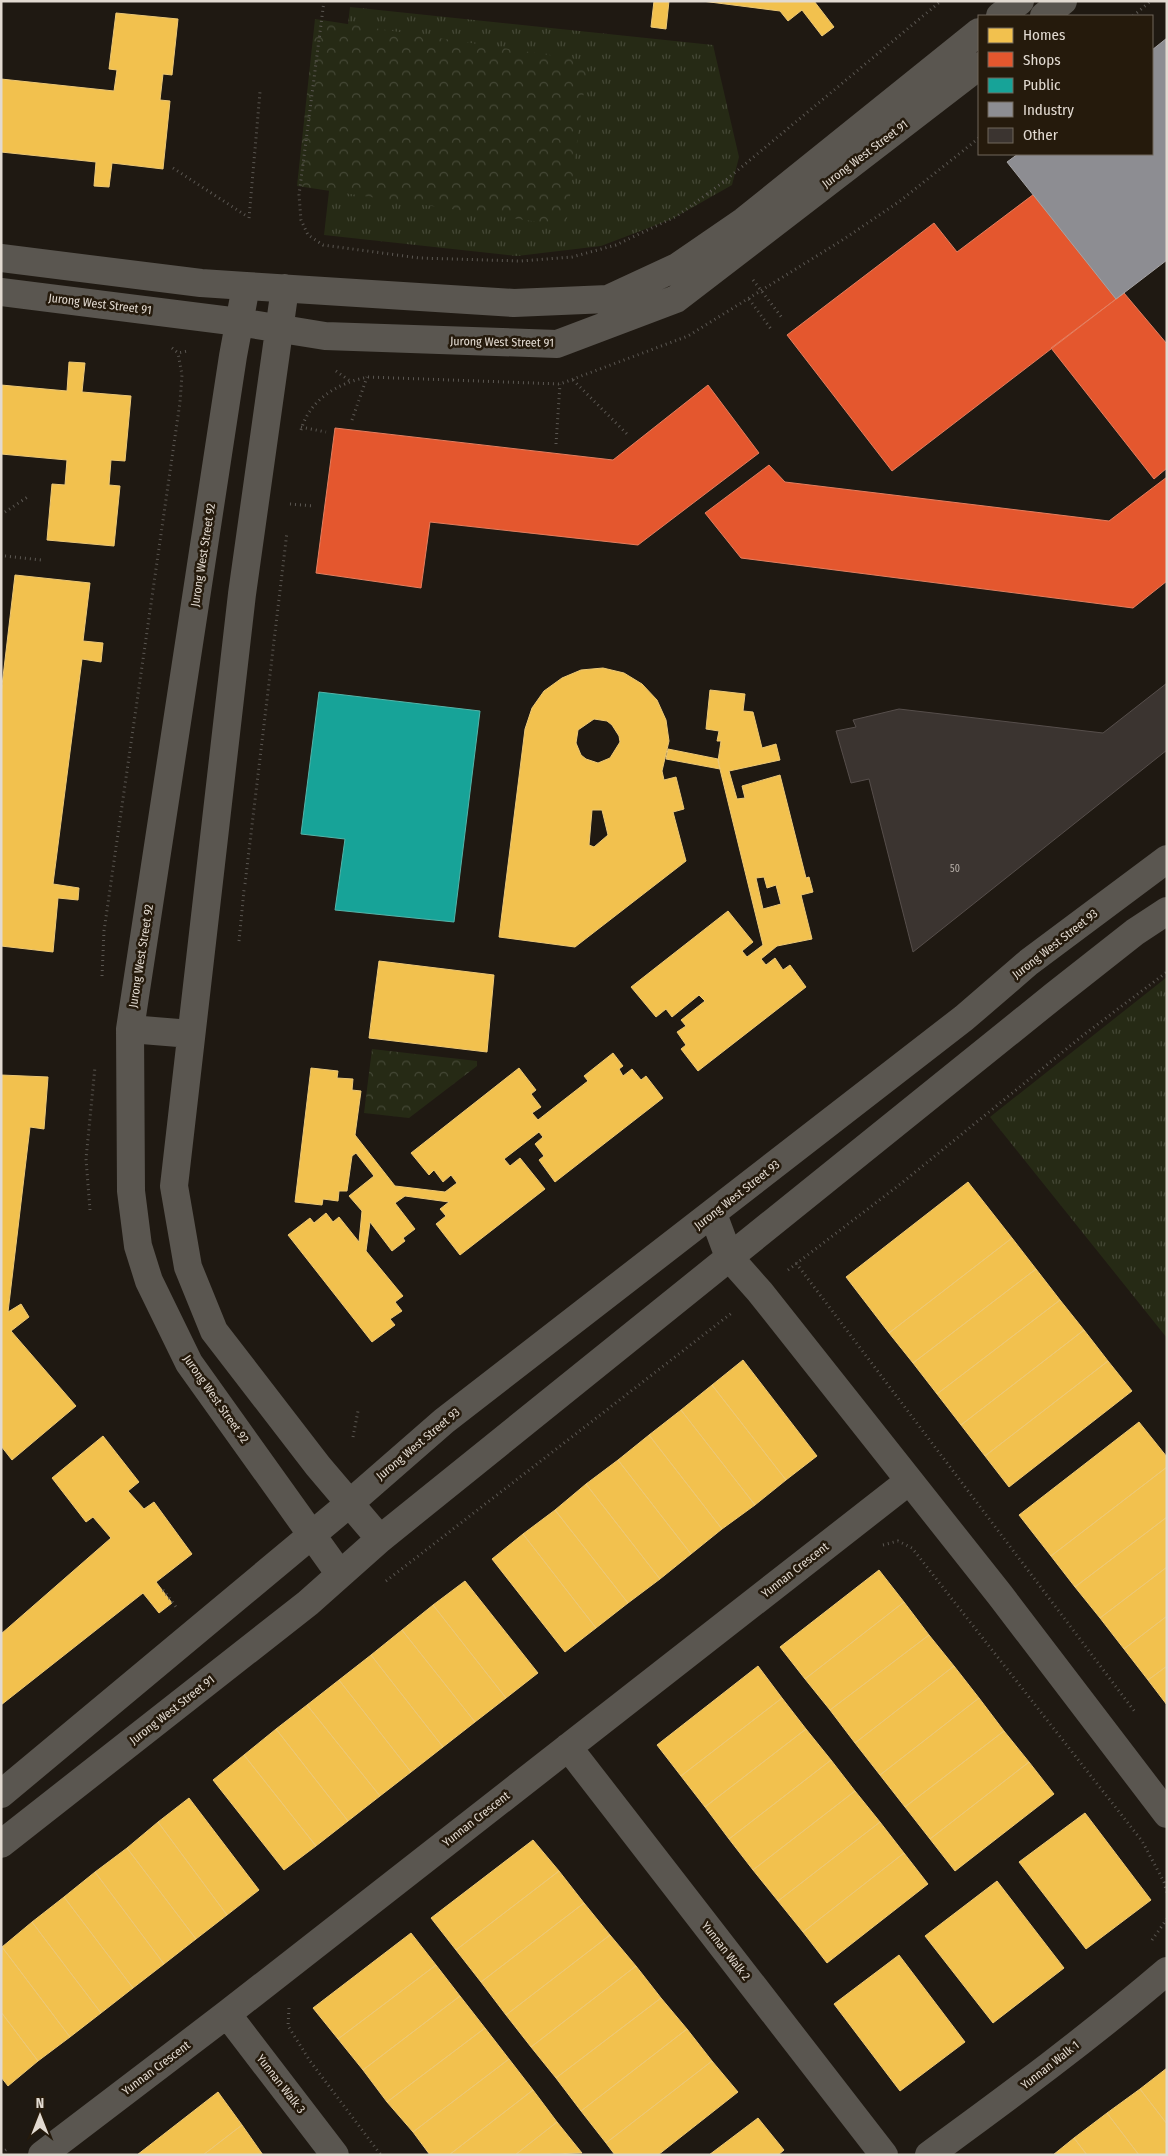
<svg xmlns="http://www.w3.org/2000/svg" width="1168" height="2156" font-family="'Fira Sans Condensed',sans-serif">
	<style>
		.grass { fill: url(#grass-tufts) }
		.park { fill: url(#park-crowns) }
		.homes { fill: #f2c14e; stroke: #edc875; fill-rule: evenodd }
		.shops { fill: #e4572e; stroke: #e37e5f }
		.public { fill: #17a398; stroke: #54b4a9 }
		.industry { fill: #8d8d92; stroke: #a6a4a5 }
		.building { fill: #3b3430; stroke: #564e4b }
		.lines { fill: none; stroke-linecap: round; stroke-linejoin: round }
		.path { stroke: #5b5752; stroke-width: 3; stroke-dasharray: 1 4; stroke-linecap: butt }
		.minor { stroke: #5a5650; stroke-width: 28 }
		.labels { text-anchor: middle; stroke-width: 5; stroke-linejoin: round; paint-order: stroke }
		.number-label { font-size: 10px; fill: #b8b0a9 }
		.street-label { font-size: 12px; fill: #e2dad1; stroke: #251a0c }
	</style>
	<defs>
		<pattern id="grass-tufts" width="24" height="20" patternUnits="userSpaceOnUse" patternTransform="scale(1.25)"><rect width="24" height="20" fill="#262a15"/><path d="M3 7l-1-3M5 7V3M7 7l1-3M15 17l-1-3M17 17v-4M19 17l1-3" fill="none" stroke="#454836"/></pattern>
		<pattern id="park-crowns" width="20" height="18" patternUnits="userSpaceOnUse" patternTransform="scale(1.25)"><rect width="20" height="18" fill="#262a15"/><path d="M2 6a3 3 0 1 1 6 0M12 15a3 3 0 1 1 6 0" fill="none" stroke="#454836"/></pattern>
	</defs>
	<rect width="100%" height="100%" fill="#1f1912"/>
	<path class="grass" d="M350,7L713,45L739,157L732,185L672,219L601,246L517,256L324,235Z
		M1167,977V1338L990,1117Z"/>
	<path class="park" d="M315,19L588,61L566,226L297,186Z
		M372,1049L477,1061V1066L409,1118L364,1113Z"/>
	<path class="homes" d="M654,1H669L666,29L651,27Z
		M702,1H814L834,27L822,36L802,10L788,21L780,11Z
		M116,13L178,19L172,75L163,74L160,100L170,101L163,169L112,163L109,187L94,186L96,162L1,152V79L114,91L117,70L109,69Z
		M69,362L85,363L82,392L131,396L125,461L111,460L109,485L120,486L114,546L47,540L52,484L65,485L67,460L1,454V385L67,391Z
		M15,575L90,583L83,641L103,643L101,662L82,659L53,884L79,888L78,900L58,898L53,952L1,946V694Z
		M603,668L624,673L642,684L657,700L666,720L669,741L662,771L664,780L676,777L684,809L673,812L686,861L575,947L499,937L525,729L532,708L544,691L562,678L581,670ZM594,719L607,721L612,725L619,736L620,742L610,758L598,763L586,759L581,755L576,743L578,730ZM592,810H602L608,835L594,847L589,845Z
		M710,690L745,694L743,711L753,712L762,748L776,744L780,760L729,771L737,799L745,798L742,786L780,775L806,878L809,877L813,892L801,895L812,939L777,946L761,959L766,965L775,958L783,970L790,965L806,987L698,1071L681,1049L686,1045L677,1032L686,1026L681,1020L705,1001L699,995L672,1017L666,1009L656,1017L631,987L728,911L753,942L742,951L747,957L763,945L718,761L721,741H717L719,731L706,729ZM764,877L767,888L776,885L781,904L763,909L756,878Z
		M668,749L718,759L720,769L666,759Z
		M379,961L494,975L487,1052L369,1038Z
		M613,1053L623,1066L619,1069L623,1076L632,1069L641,1080L646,1076L663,1098L555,1182L539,1160L544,1156L535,1144L543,1137L539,1132L504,1159L510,1166L520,1158L545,1189L460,1255L436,1224L446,1216L440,1209L449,1202L405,1196L395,1203L415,1229L403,1238L405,1241L392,1251L370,1222L366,1251L403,1296L395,1302L402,1311L390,1319L395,1325L372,1342L288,1235L310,1218L314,1223L326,1213L333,1222L339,1217L359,1242L362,1211L349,1196L374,1176L356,1153L352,1156L347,1191H339L338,1201L323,1199L322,1205L295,1202L311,1068L338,1071L337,1078L353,1079L352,1090L361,1091L355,1135L395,1186L445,1192L457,1183L451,1175L443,1182L434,1170L429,1175L411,1153L519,1068L536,1090L531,1094L541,1107L532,1113L538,1120L588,1081L584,1076Z
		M1,1075L48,1077L44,1129L30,1127L8,1312L21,1304L29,1317L11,1331L76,1406L12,1460L1,1446Z
		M968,1182L1012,1238L889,1333L846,1277Z
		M1012,1238L1036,1269L913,1363L889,1333Z
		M1036,1269L1060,1300L937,1394L913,1363Z
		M1060,1300L1084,1330L961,1425L937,1394Z
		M1084,1330L1108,1361L985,1456L961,1425Z
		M743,1360L817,1456L786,1480L712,1385Z
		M1108,1361L1132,1391L1009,1487L985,1456Z
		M712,1385L786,1480L755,1505L681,1410Z
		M681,1410L755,1505L722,1529L649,1435Z
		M1139,1422L1167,1457V1467L1051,1556L1019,1515Z
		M649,1435L722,1529L691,1554L618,1460Z
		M103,1436L139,1482L128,1491L144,1509L154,1502L192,1554L156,1582L172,1603L159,1613L143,1593L1,1705V1634L111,1538L93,1517L86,1522L52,1478Z
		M618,1460L691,1554L660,1579L586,1484Z
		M1167,1467V1517L1075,1587L1051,1556Z
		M586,1484L660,1579L628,1603L555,1510Z
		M555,1510L628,1603L596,1628L523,1534Z
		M1167,1517V1567L1100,1618L1075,1587Z
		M523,1534L596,1628L565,1652L492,1559Z
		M1167,1567V1616L1124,1649L1100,1618Z
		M879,1570L904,1602L805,1679L780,1647Z
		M465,1581L538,1673L506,1698L433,1605Z
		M904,1602L929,1635L830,1710L805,1679Z
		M433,1605L506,1698L475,1722L402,1630Z
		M1167,1616V1666L1148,1680L1124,1649Z
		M402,1630L475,1722L443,1747L371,1655Z
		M929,1635L954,1666L855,1743L830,1710Z
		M371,1655L443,1747L411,1772L339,1680Z
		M758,1666L782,1698L681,1776L657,1745Z
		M954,1666L979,1698L880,1775L855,1743Z
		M1167,1666V1705L1148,1680Z
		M339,1680L411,1772L380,1796L307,1705Z
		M782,1698L806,1729L705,1807L681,1776Z
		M979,1698L1004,1731L905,1807L880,1775Z
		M307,1705L380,1796L348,1821L276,1729Z
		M276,1729L348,1821L316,1846L244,1755Z
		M806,1729L831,1760L729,1839L705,1807Z
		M1004,1731L1029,1762L930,1839L905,1807Z
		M244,1755L316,1846L284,1870L213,1780Z
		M831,1760L855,1791L753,1870L729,1839Z
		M1029,1762L1054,1794L955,1871L930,1839Z
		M855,1791L880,1822L778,1901L753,1870Z
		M189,1798L259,1890L227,1915L158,1822Z
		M1085,1813L1151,1900L1086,1949L1019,1862Z
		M158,1822L227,1915L196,1939L127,1848Z
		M880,1822L904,1853L803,1932L778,1901Z
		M533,1840L559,1871L456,1950L431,1918Z
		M127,1848L196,1939L164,1964L95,1872Z
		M904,1853L928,1884L827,1963L803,1932Z
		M559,1871L584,1903L481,1982L456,1950Z
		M95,1872L164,1964L133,1988L64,1897Z
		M997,1881L1064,1968L993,2023L925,1936Z
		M64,1897L133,1988L101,2013L32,1922Z
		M584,1903L610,1935L506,2015L481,1982Z
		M32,1922L101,2013L70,2037L2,1947Z
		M411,1933L436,1965L338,2039L313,2008Z
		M610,1935L636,1966L531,2047L506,2015Z
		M2,1947L70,2037L38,2061L1,2012Z
		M899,1955L965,2042L900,2091L834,2004Z
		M436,1965L460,1996L363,2070L338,2039Z
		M636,1966L661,1998L556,2078L531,2047Z
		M460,1996L485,2028L387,2102L363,2070Z
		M661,1998L687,2029L581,2111L556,2078Z
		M1,2012L38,2061L8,2086L1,2077Z
		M485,2028L509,2059L413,2132L387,2102Z
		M687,2029L712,2061L606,2143L581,2111Z
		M509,2059L533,2090L449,2155H430L413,2132Z
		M712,2061L738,2092L658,2155H615L606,2143Z
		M1167,2068V2124L1140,2089Z
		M1140,2089L1167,2124V2155H1139L1107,2113Z
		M533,2090L557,2122L515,2155H449Z
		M218,2092L242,2125L203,2155H137Z
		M1107,2113L1139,2155H1087L1074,2138Z
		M758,2118L784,2150L778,2155H709Z
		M557,2122L582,2153L515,2155Z
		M242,2125L263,2155H203Z
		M1074,2138L1087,2155H1053Z"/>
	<path class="shops" d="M1042,188L1124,293L892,471L787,335L934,223L957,252Z
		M1124,293L1167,344V468L1154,479L1051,348Z
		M708,385L759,453L638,545L430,522L421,588L316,573L335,428L613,460Z
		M769,465L785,482L1109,521L1167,477V581L1133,608L741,558L705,513Z"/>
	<path class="public" d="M319,692L480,711L454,922L335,910L345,839L301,834Z"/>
	<path class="industry" d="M1167,38V260L1116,299L1007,162L1018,154H1152V50Z"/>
	<path class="building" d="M1167,683V750L913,952L869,779L851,783L836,731L856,727L853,720L899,709L1103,733Z"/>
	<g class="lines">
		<path class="path" d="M324,1L299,195L301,220L308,235L323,245L419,258L521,261L572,257L616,245L677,216L726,180L941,1
			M1133,16L1151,1
			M173,168L248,217
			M249,218L260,92
			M753,280L783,319
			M749,299L771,329
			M172,348L178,353L188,351
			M336,371L350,381
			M573,380L629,436
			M352,420L367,377
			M301,427L326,432
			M301,430C310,399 338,383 368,377L560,384L688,336L844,239L900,201L979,138
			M556,444L560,384
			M290,504L314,506
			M5,512L29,496
			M5,556L41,560
			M245,884L287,532
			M239,941L244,890
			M102,976L104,931L180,402L182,375L178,353
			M90,1210L86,1159L95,1067
			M796,1263L1135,1712
			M788,1270L903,1182L1086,1033L1167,972
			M353,1437L358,1411
			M883,1545L898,1541L912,1548L1142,1841L1164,1882L1167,1893
			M386,1581L733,1312
			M163,1590L176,1607
			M1152,1940L1167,1919
			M289,2008L288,2026L310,2061L381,2155
			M1,2153L9,2148"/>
		<path class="minor" d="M1000,16L1020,1
			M1044,16L1063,1
			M1,258L201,283L246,286L514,303L608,299L677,267L744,221L979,32
			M246,286L233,356L130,1029L131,1191L138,1246L149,1281L189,1363L339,1573
			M285,288L242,594L174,1186L188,1267L214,1331L318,1466L380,1539
			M1,292L239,322L325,336L557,344L676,299L979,66
			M130,1029L191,1034
			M713,1214L729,1257L760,1292L1000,1595L1167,1814
			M568,1747L884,2155
			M1,1794L350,1503L444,1421L964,1018L1029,962L1167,859
			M1,1844L308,1603L380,1539L1055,995L1135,932L1167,911
			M227,2014L335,2155
			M42,2155L227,2014L909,1481
			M929,2155C1010,2096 1091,2036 1167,1971"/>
	</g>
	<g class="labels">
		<g class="number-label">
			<text x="955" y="872">50</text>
		</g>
		<g class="street-label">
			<text transform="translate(865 154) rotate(-37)" y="4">Jurong West Street 91</text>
			<text transform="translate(100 304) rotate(7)" y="4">Jurong West Street 91</text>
			<text transform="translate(502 342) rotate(1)" y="4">Jurong West Street 91</text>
			<text transform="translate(203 555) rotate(-81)" y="4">Jurong West Street 92</text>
			<text transform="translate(1055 944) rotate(-38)" y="4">Jurong West Street 93</text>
			<text transform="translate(141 956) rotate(-81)" y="4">Jurong West Street 92</text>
			<text transform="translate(737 1195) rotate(-38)" y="4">Jurong West Street 93</text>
			<text transform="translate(216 1399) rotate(55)" y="4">Jurong West Street 92</text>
			<text transform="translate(418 1444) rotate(-40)" y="4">Jurong West Street 93</text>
			<text transform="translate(795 1570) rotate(-38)" y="4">Yunnan Crescent</text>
			<text transform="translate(172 1710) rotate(-38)" y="4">Jurong West Street 91</text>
			<text transform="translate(476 1819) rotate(-38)" y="4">Yunnan Crescent</text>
			<text transform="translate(726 1951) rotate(52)" y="4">Yunnan Walk 2</text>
			<text transform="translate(1050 2065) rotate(-38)" y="4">Yunnan Walk 1</text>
			<text transform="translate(156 2068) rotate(-37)" y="4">Yunnan Crescent</text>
			<text transform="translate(281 2084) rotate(52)" y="4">Yunnan Walk 3</text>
		</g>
	</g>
	<rect width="1168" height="2156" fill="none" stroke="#e2dad1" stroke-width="5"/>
	<rect x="978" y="15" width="175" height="140" fill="#251a0c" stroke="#71675b"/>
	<rect x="988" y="28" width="25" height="15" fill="#f2c14e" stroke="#71675b"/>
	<text x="1023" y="40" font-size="15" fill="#e2dad1">Homes</text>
	<rect x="988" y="52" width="25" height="15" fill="#e4572e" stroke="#71675b"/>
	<text x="1023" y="65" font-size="15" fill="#e2dad1">Shops</text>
	<rect x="988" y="78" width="25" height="15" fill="#17a398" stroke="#71675b"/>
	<text x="1023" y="90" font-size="15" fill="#e2dad1">Public</text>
	<rect x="988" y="102" width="25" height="15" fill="#8d8d92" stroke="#71675b"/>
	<text x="1023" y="115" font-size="15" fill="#e2dad1">Industry</text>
	<rect x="988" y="128" width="25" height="15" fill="#3b3430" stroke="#71675b"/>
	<text x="1023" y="140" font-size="15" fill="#e2dad1">Other</text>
	<g transform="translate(40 2116)" stroke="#251a0c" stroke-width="4" paint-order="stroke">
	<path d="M0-4L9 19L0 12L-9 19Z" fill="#e2dad1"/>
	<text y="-8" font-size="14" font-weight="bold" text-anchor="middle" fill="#e2dad1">N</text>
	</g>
</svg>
